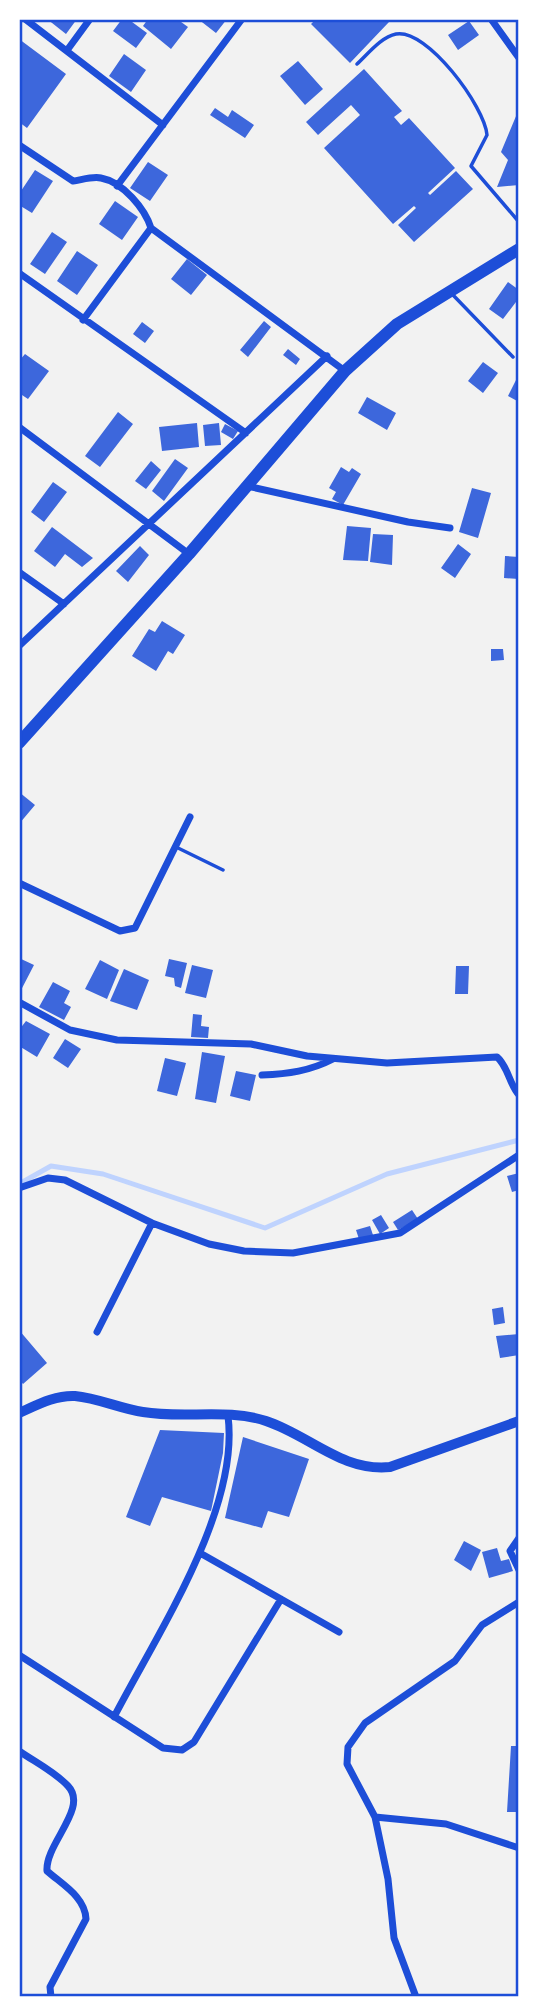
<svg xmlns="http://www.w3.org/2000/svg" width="538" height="2016" font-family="'Noto Sans',sans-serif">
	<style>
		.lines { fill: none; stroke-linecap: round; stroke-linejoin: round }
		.stream { stroke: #bfd3fe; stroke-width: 5 }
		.building { fill: #3d67dc }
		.service { stroke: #1d4ed8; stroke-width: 3.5 }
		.minor { stroke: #1d4ed8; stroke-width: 7 }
		.secondary { stroke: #1d4ed8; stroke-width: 10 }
		.primary { stroke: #1d4ed8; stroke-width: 12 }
		.neatline { fill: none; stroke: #1d4ed8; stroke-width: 2.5 }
	</style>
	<rect width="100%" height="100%" fill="#f2f2f2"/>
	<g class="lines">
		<path class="stream" d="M19,1184L51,1166L103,1174L265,1228L387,1174L519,1140"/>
	</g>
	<path class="building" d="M47,19H77L66,34Z
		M122,19H128L147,33L136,48L113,31Z
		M148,19H177L188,27L171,49L143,26Z
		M198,19H227L216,33Z
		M316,19H387L389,22L350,63L311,24Z
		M469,21L479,35L458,50L448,35Z
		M19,39L66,74L27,128L19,122Z
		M124,54L146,70L131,92L109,76Z
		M298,61L323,89L305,105L280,76Z
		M364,69L402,111L394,117L401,125L409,118L455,168L428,193L430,195L456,171L473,189L414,242L398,225L416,208L414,206L393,224L324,148L360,115L351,105L318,135L306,122Z
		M215,108L228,117L232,110L254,125L245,138L210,115Z
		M519,109V185L497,187L508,160L501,152Z
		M148,162L168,175L150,201L130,188Z
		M35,170L53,181L32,213L19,205V194Z
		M115,201L138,217L122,240L99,224Z
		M52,232L67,242L45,274L30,264Z
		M77,251L98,265L77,295L57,281Z
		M187,259L207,275L191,295L171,279Z
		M508,282L519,290V298L503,319L489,309Z
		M264,321L271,327L248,357L240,350Z
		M142,322L154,331L145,343L133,334Z
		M288,349L300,359L296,365L283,355Z
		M25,354L49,371L28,399L19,393V361Z
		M483,362L498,373L483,393L468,381Z
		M519,374V402L508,396Z
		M367,397L396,413L387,430L358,413Z
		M118,412L133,424L100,467L85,456Z
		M197,423L199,447L162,451L159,427Z
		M219,423L221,445L205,446L203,425Z
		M225,424L238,431L233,439L221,432Z
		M175,459L188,468L164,501L152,491Z
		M151,461L161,470L146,489L135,481Z
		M341,467L349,472L352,468L361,474L343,505L332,499L336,492L329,488Z
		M53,482L67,492L44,522L31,512Z
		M472,488L491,493L478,538L459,532Z
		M347,526L371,528L368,561L343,560Z
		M52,527L93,558L82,567L65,554L55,567L34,551Z
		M373,534L393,535L392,565L370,562Z
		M458,544L471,554L455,578L441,568Z
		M140,546L149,555L128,582L116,571Z
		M505,556L519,557V579L504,578Z
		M162,621L185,635L173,654L168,651L156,671L132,656L149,629L155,632Z
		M491,649H503L504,660L491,661Z
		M19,792L35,805L19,824Z
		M19,958L34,965L19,994Z
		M169,959L187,963L181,988L175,986L174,978L165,976Z
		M100,960L119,970L107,999L85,989Z
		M192,965L213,970L206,998L185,993Z
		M456,966H469L468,994H455Z
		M124,969L149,980L137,1010L110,1001Z
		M53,982L70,991L64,1003L71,1007L64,1020L39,1007Z
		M193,1014L202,1015L201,1026L209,1027L208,1038L191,1037Z
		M26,1021L50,1034L37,1057L19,1046V1030Z
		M65,1039L81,1049L68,1068L53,1058Z
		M202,1052L225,1056L216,1103L195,1099Z
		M165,1058L186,1063L177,1096L157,1091Z
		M236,1071L256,1075L250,1101L230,1096Z
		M519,1173V1190L512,1192L507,1176Z
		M412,1210L418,1219L398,1230L393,1222Z
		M381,1215L389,1228L380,1234L372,1220Z
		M370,1226L373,1235L359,1239L356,1230Z
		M503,1307L505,1323L494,1325L492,1309Z
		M19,1330L47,1363L23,1384L19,1379V1368L22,1365L19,1361Z
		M519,1334V1355L500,1358L496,1336Z
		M160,1430L224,1433L223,1453L211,1511L162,1497L150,1526L126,1517Z
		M243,1437L309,1459L289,1517L268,1511L262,1528L225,1518Z
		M464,1541L481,1550L471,1571L454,1560Z
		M497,1548L501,1561L509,1559L513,1571L489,1578L482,1552Z
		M511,1746H519V1812H507Z"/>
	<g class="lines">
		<path class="service" d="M357,64C368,54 381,37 396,34C427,28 485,107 487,135L471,166L519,222
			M453,295L513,357
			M176,847L223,870"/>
		<path class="minor" d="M25,19L163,125
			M491,19L519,58
			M68,49L90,19
			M19,145L73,181C81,180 93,176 101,178C123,182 145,209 151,228L345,371
			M117,186L242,19
			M19,273L246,433
			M83,320L151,228
			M19,427L189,554
			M247,486L408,522L450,528
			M19,572L64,604
			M19,646L327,356
			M19,883L120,931L135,928L190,817
			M19,1002L70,1030L117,1040L251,1044L307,1056L387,1063L497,1057C508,1066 509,1084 519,1095
			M262,1075C288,1074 310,1071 333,1059
			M19,1188L48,1178L65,1180L152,1223L209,1244L244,1251L293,1253L400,1233L519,1155
			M97,1332L152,1223
			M519,1538L510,1551L519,1570
			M200,1553L339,1632
			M19,1655L163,1748L182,1750L194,1742L281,1599
			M114,1717C157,1634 240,1510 228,1416
			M19,1751C35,1762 55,1772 68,1786C89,1808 45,1844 47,1871C63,1885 85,1897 86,1919L50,1987L51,1997
			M375,1817L446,1824L519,1848
			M416,1997L394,1938L388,1879L375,1817L347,1764L348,1747L365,1723L455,1661L482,1625L519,1602"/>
		<path class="secondary" d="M19,1413C37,1405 55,1395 75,1396C98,1398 121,1409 143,1412C184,1419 227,1408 266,1421C309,1435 342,1472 390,1467L519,1421"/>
		<path class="primary" d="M19,743L189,554L345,371L397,324L519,249"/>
	</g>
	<rect width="538" height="2016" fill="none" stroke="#ffffff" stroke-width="42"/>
	<rect x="21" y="21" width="496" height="1974" class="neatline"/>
</svg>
